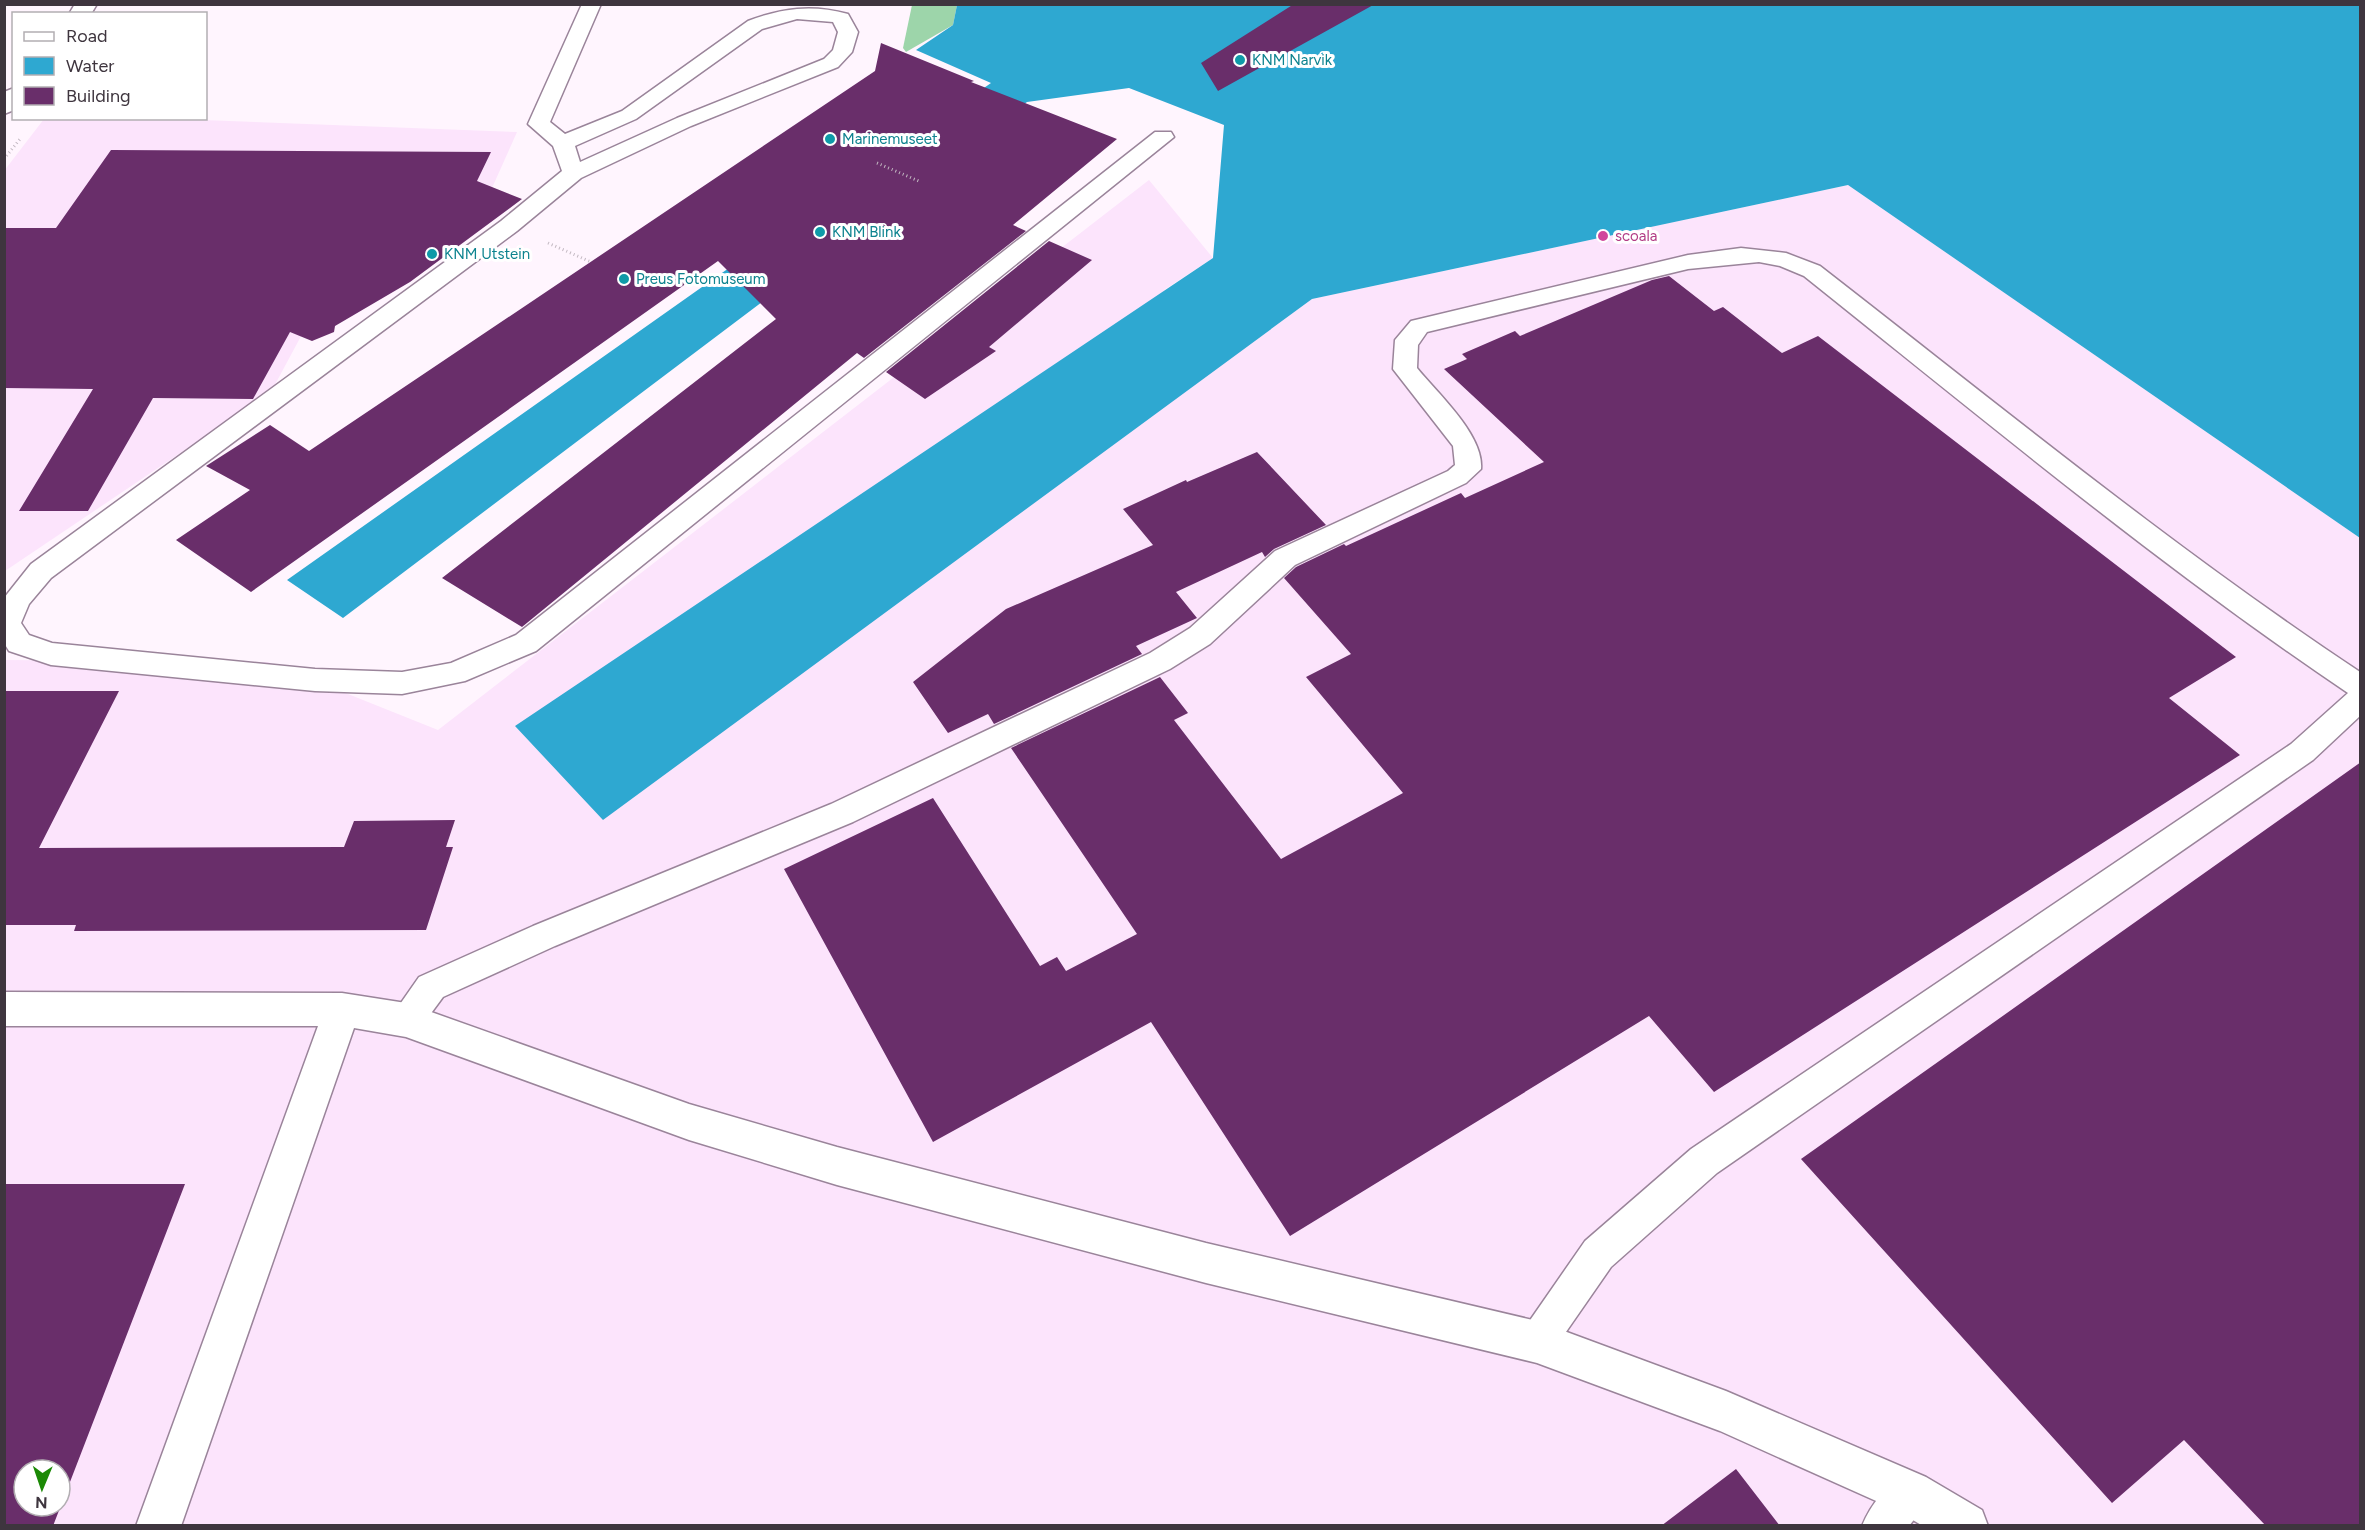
<svg xmlns="http://www.w3.org/2000/svg" width="2365" height="1530" font-family="Figtree,sans-serif">
	<style>
		.built { fill: #fce4fc; fill-rule: evenodd }
		.green { fill: #9dd5aa }
		.water { fill: #2ea8d1 }
		.building { fill: #692e6a; fill-rule: evenodd }
		.lines { fill: none; stroke-linecap: round; stroke-linejoin: round }
		.lane-casing { stroke: #9a849a; stroke-width: 3 }
		.street-casing { stroke: #9a849a; stroke-width: 3 }
		.secondary-casing { stroke: #9a849a; stroke-width: 3 }
		.path { stroke: #c3b9c2; stroke-width: 3; stroke-dasharray: 1 3; stroke-linecap: butt }
		.lane { fill: #fff; fill-rule: evenodd }
		.street { fill: #fff; fill-rule: evenodd }
		.secondary { fill: #fff; fill-rule: evenodd }
		.culture-dot { fill: #0f9aa8; stroke: #fff; stroke-width: 2 }
		.hotel-dot { fill: #d1479c; stroke: #fff; stroke-width: 2 }
		.labels { text-anchor: middle; stroke-width: 6; stroke-linejoin: round; paint-order: stroke }
		.far-culture-label { font-size: 15px; fill: #0d838f; stroke: #fff; text-anchor: start }
		.far-hotel-label { font-size: 15px; fill: #b23c85; stroke: #fff; text-anchor: start }
	</style>
	<rect width="100%" height="100%" fill="#fff5fe"/>
	<path class="built" d="M44,119H176L517,132L492,188L378,193L271,392L5,571L4,171Z
		M1149,180L1213,258L1164,290L1248,346L1312,299L1848,185L2360,538V1525L5,1526V660L268,662L438,730ZM24,1470H60V1506H24Z"/>
	<path class="green" d="M912,5H957L953,25L906,52L903,48Z"/>
	<path class="water" d="M957,5H2360V538L1848,185L1312,299L603,820L515,726L1213,258L1224,125L1129,88L1027,102L343,618L287,580L991,83L916,50L953,25Z"/>
	<path class="building" d="M1294,4H1375L1218,91L1201,63Z
		M881,43L974,81L971,82L1117,139L1013,225L1026,231L864,358L857,353L522,627L442,578L776,319L718,261L251,592L176,540L250,490L206,466L270,425L309,451L875,71Z
		M111,150L491,152L477,181L522,199L410,282L335,326L334,332L312,341L290,332L253,399L153,398L88,511H19L93,389L4,388V228H56Z
		M1049,241L1092,260L989,347L996,351L925,399L886,372Z
		M1669,276L1714,311L1723,307L1782,353L1818,336L2236,657L2169,698L2240,755L1714,1092L1649,1016L1290,1236L1151,1022L933,1142L784,869L933,798L1040,966L1057,957L1066,971L1137,934L1011,748L1160,677L1188,713L1174,720L1281,859L1403,793L1306,677L1351,654L1284,578L1296,567L1344,544L1346,546L1461,493L1465,498L1544,462L1444,369L1467,359L1462,354L1515,331L1520,336L1652,280Z
		M1257,452L1326,525L1274,549L1265,557L1262,552L1176,592L1197,618L1136,646L1142,654L994,724L988,714L948,733L913,682L1006,609L1153,545L1123,509L1186,480L1187,482Z
		M4,691H119L39,848L344,847L354,821L455,820L446,847H453L426,930L74,931L76,925H4Z
		M2361,762V1526H2266L2184,1440L2112,1503L1801,1159Z
		M4,1184H185L53,1526H4ZM24,1470H60V1506H24Z
		M1736,1469L1780,1526H1661Z"/>
	<g class="lines">
		<defs>
			<path id="lane" d="M582,4H601L550,122L565,134L622,111L748,21C782,8 812,4 848,14L858,32L852,52L838,67L691,126L581,178L517,231L51,578L29,604L21,623L29,635L52,643L315,669L402,672L451,663L516,635L1155,132H1171L1174,137L536,651L465,681L402,694L315,691L51,665L9,651L4,643V598L31,564L501,221L562,171L553,146L528,124ZM797,19L833,22L838,32L833,50L824,59L677,118L580,162L575,146L636,119L762,29Z
				M1741,248L1786,253L1820,266C1998,404 2173,548 2360,672V716L2313,760L1717,1173L1611,1267L1550,1355L1537,1361L1524,1355L1518,1342L1524,1329L1585,1241L1691,1149L2291,744L2348,693C2158,565 1982,418 1804,276L1780,266L1759,262L1688,269L1427,332L1418,345L1417,368C1438,394 1484,435 1481,469L1466,483L1295,565L1210,644L1170,669L853,822L555,946L443,997L418,1031L406,1035L394,1031L389,1020L419,977L533,926L831,804L1150,653L1190,628L1275,551L1448,471L1455,465L1453,446L1393,369L1395,340L1411,321L1688,255Z
				M1910,1473L1924,1479L1930,1493L1924,1507L1909,1526H1862C1871,1504 1888,1482 1910,1473Z"/>
			<path id="street" d="M4,992L342,993L406,1003L689,1104L837,1147L1206,1243L1537,1321L1726,1391L1926,1477L1982,1510L1988,1526H1923L1894,1509L1720,1431L1537,1363L1206,1283L837,1185L689,1140L406,1037L354,1028L181,1526H136L318,1026H4Z"/>
			<path id="secondary" d="M75,4H97L91,14H69Z
				M14,88V110L4,114V92Z"/>
		</defs>
		<use href="#lane" class="lane-casing"/>
		<use href="#street" class="street-casing"/>
		<use href="#secondary" class="secondary-casing"/>
		<path class="path" d="M4,159L20,139
			M877,163L921,182
			M548,243L591,262"/>
		<use href="#lane" class="lane"/>
		<use href="#street" class="street"/>
		<use href="#secondary" class="secondary"/>
	</g>
	<g class="culture-dot">
		<circle cx="1240" cy="60" r="6"/>
		<circle cx="830" cy="139" r="6"/>
		<circle cx="820" cy="232" r="6"/>
		<circle cx="432" cy="254" r="6"/>
		<circle cx="624" cy="279" r="6"/>
	</g>
	<circle class="hotel-dot" cx="1603" cy="236" r="6"/>
	<g class="labels">
		<g class="far-culture-label">
			<text x="1252" y="65">KNM Narvik</text>
			<text x="842" y="144">Marinemuseet</text>
			<text x="832" y="237">KNM Blink</text>
			<text x="444" y="259">KNM Utstein</text>
			<text x="636" y="284">Preus Fotomuseum</text>
		</g>
		<g class="far-hotel-label">
			<text x="1615" y="241">scoala</text>
		</g>
	</g>
	<rect width="2365" height="1530" fill="none" stroke="#3e353e" stroke-width="12"/>
	<rect x="12" y="12" width="195" height="108" fill="#ffffff" stroke="#b2aeb2" stroke-width="1.5"/>
	<rect x="24" y="32" width="30" height="9" fill="#ffffff" stroke="#b2aeb2" stroke-width="1.5"/>
	<text x="66" y="42" font-size="18" fill="#3e353e">Road</text>
	<rect x="24" y="57" width="30" height="18" fill="#2ea8d1" stroke="#b2aeb2" stroke-width="1.5"/>
	<text x="66" y="72" font-size="18" fill="#3e353e">Water</text>
	<rect x="24" y="87" width="30" height="18" fill="#692e6a" stroke="#b2aeb2" stroke-width="1.5"/>
	<text x="66" y="102" font-size="18" fill="#3e353e">Building</text>
	<g transform="translate(42 1488) rotate(182)"><circle r="28" fill="#ffffff" stroke="#b2aeb2" stroke-width="1.5"/>
	<path d="M0-4.5L10 22L0 15L-10 22Z" fill="#1b8905"/>
	<text y="-9" font-size="16" font-weight="bold" text-anchor="middle" fill="#3e353e">N</text>
	</g>
</svg>
